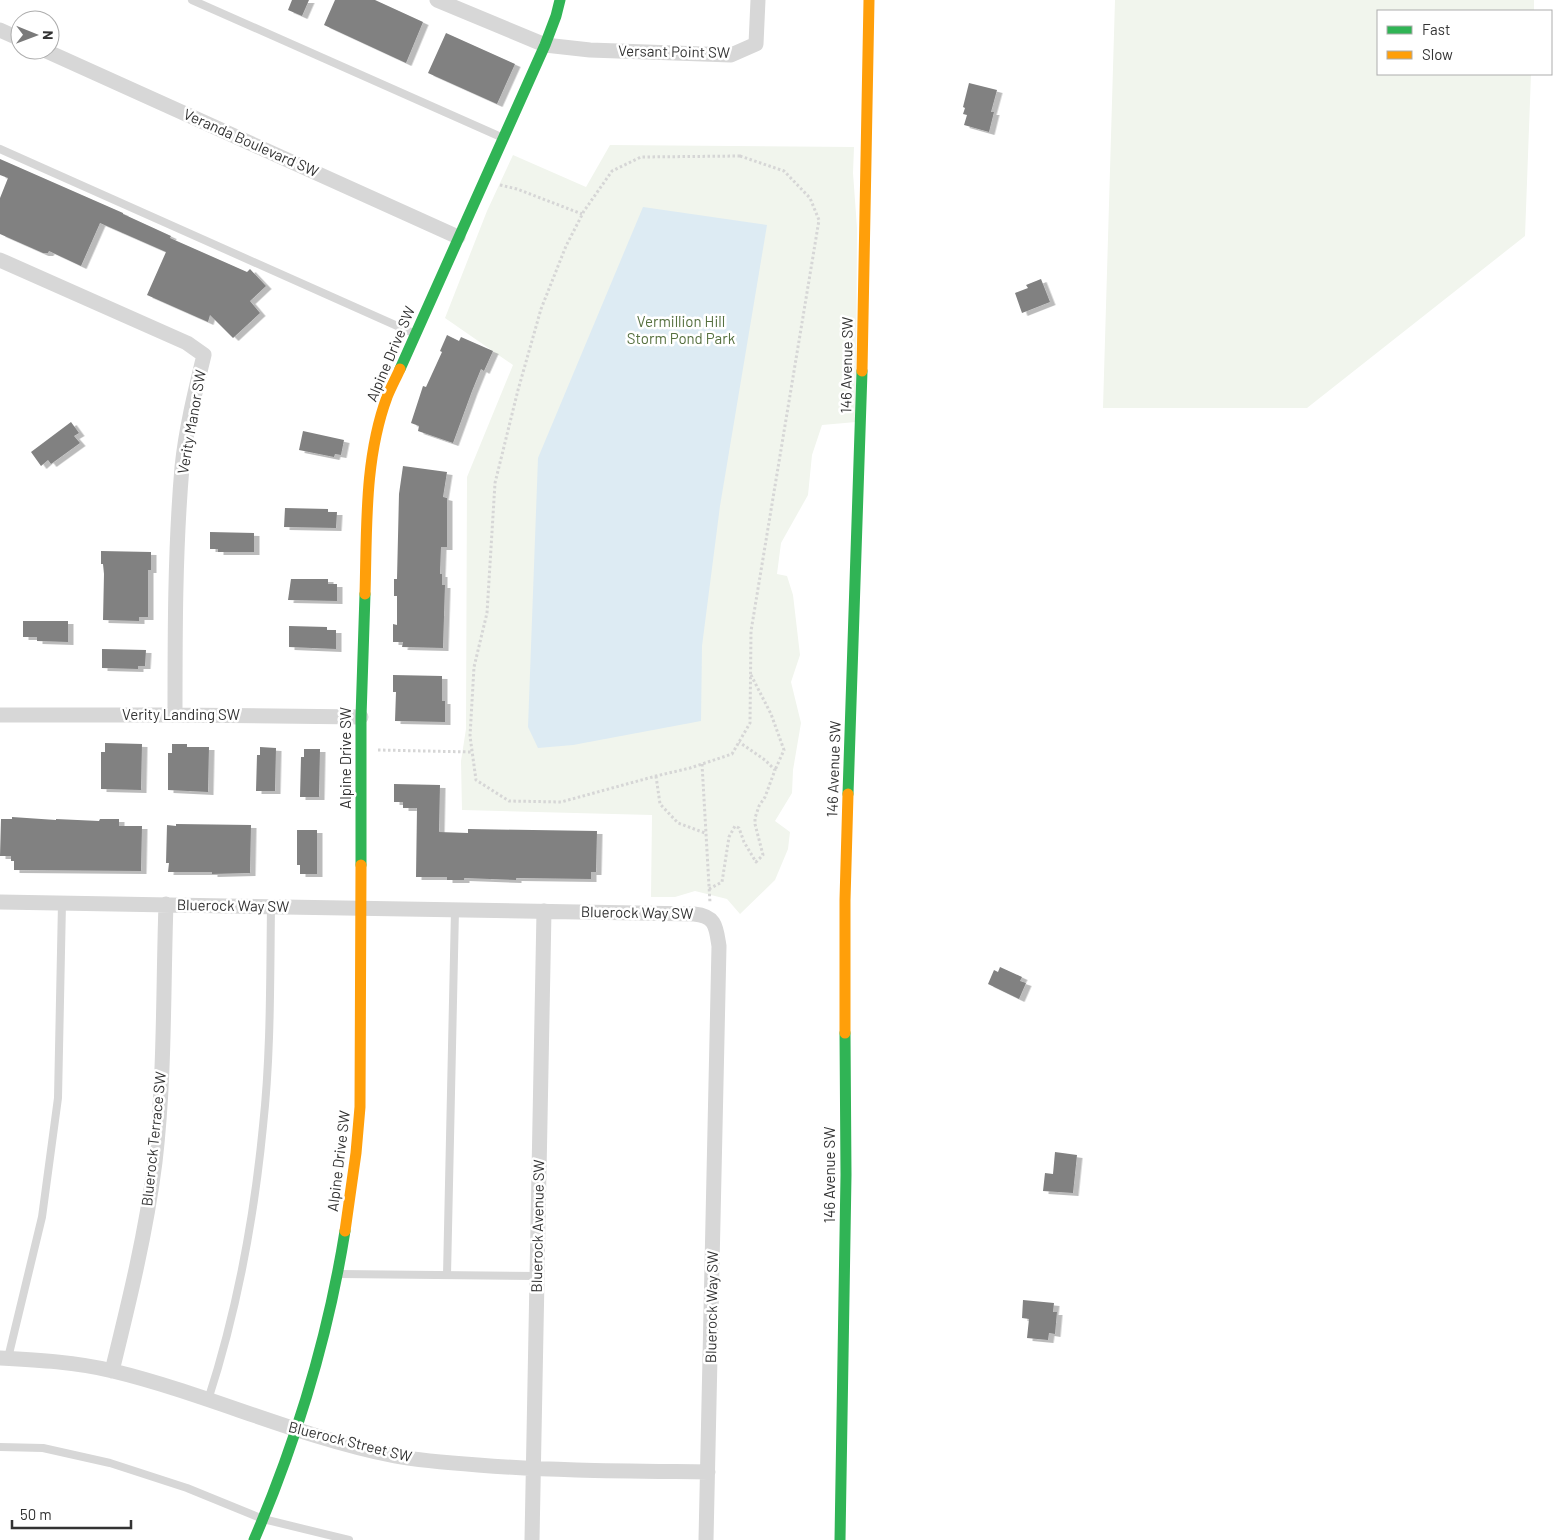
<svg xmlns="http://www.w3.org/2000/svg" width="1562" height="1540" font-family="Barlow,sans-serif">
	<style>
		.green { fill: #f1f5ed }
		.water { fill: #ddebf3 }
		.building { fill: #818181; filter: url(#shadow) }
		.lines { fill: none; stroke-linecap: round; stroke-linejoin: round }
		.path { stroke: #d6d6d6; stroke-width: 3; stroke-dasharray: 2.5 2.5; stroke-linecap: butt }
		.lane { stroke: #d7d7d7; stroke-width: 8 }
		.street { stroke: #d7d7d7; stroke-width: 15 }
		.fast { stroke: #30b455; stroke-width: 11 }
		.slow { stroke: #ff9f0a; stroke-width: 11 }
		.labels { text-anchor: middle; stroke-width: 5; stroke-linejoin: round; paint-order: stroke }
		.street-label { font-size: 15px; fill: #333; stroke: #fff }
		.park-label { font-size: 15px; fill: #56703f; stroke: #fff }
	</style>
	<defs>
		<filter id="shadow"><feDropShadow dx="5.5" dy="3" stdDeviation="0" flood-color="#0004"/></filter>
	</defs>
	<rect width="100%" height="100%" fill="#fff"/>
	<path class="green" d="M1115,0H1534V11H1378V74H1531L1525,236L1307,408H1103Z
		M610,145L854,147L853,173L857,228L856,422L822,425L812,455L808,495L781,543L777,574L787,576L793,595L800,655L791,682L801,723L793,770L792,793L775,821L790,832L788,849L775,880L740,914L727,899L695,891L675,897H651L652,815L462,810L461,761L466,729L467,477L513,365L445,318L487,211L513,155L586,187Z"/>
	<path class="water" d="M643,207L767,225L720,506L702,646L701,721L573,745L538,748L528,727L538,458Z"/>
	<path class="building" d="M292,0H309L302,16L288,10Z
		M335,0H375L423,22L406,63L324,25Z
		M446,33L515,64L497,104L428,73Z
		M969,83L997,90L991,112H994L989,132L964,125L967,115L963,114L965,108L963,107Z
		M0,159L123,213V214L171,236L170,238L229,264L247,272L250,269L266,286L250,301L260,313L233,338L210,315L208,322L147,295L166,252L100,223L81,266L49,251L48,253H43L0,234V198L8,178L0,175Z
		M1041,279L1050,302L1022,313L1015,293L1028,288L1026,285Z
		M447,335L459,341L461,337L493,351L484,371L481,369L472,391L453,443L418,431L419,426L411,423L423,386L426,387L442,352L440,351Z
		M71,422L79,433L74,436L80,443L51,464L48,460L41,466L31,452Z
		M303,431L344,440L341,455L335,454L334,457L299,450Z
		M403,466L447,472L443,497L447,498V547H441L440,574H442V585H445L443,648L402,647L403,642H393V624L397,625V596H394V579H397L399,494Z
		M285,508L328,509V512H337L336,528L284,527Z
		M210,532L254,533V552H218V549H210Z
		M101,551L151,552V570H148V617H139V621L103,620L104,574L103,564H101Z
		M291,579H328V584H337V601L288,600Z
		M23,621H68V642L37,641V637H23Z
		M289,626L327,627V630H336V649L289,647Z
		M102,649L146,650L145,666H138V669L102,668Z
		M393,675L442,676V701H445V722L395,721L396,692H393Z
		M105,743L142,744L141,790L101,789V752H105Z
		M172,744H187V747H209L208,792L168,790V753H172Z
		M260,747L276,748L275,791H256L257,755H260Z
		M304,749H320L319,797H300L301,757H304Z
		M394,784L440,785L439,832L468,833V829L597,831L596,872H591V879L516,878V880L464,878V880H447V877H416L417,808H403V802H394Z
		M12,817L56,820V819L99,821L100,819H119V826H142L141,871L14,870V861H11V856H0L1,819H12Z
		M176,824L251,825L250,873L212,874V872H168L169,863H166L167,825L176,826Z
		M297,830H317V874H300V865H297Z
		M1000,967L1022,977L1020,981L1026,983L1019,999L988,984L994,970L998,972Z
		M1055,1152L1077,1155L1073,1193L1043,1191L1045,1173L1053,1174Z
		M1023,1300L1054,1303L1053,1312H1057L1055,1334L1049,1333L1048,1340L1027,1338L1029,1319L1022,1318Z"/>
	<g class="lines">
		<path class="path" d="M740,156L784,171L810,198L819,220L751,631L750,723L732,754L690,768L656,776L561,802L509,801L476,780L470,736L474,667L487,613L495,483L518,390L541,309L566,246L584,211L612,171L641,157Z
			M500,185L517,189L582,214
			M751,675L771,714L784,750L775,770
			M378,750L472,752
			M702,764L710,903
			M656,776L660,804L678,823L705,833
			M709,889L722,882L729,837L735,826L739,828L744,842L756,862L763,855L755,824V818L759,806L765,797L775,770L765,760L739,742"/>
		<path class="lane" d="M192,0L501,137
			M0,149L413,333
			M339,1274L537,1276
			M447,1275L455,910
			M8,1358L42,1217L58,1098L62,903
			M208,1400C237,1311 254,1219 263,1126C271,1053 270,979 271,906
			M0,1447L43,1448L110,1463L187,1488L263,1519L349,1540"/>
		<path class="street" d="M437,0L545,45L590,50L731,55L756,44L758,0
			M0,30L20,39
			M44,50L458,237
			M0,260L187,343L204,355C195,392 186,429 182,467C175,549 175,632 175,715
			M0,715H175L361,717
			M0,902L694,914C716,916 716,927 719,946L706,1540
			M0,1358C38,1360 76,1362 113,1371C208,1394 298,1437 395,1456C422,1461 450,1463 478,1465C554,1471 631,1471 708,1472
			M112,1371C129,1302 146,1233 155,1162C165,1077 163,990 166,904
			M532,1540L544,911"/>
		<path class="fast" d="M400,369L545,45L556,16L560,0
			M848,794L862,371
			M361,865V717L365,594
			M254,1540C296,1442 328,1337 345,1231
			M840,1540L846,1175L845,1033"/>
		<path class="slow" d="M862,371L869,0
			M365,594C367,529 364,459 387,397C391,387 396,378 400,369
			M845,1033V900L848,794
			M345,1231L356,1153L360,1107L361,865"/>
	</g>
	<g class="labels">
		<g class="street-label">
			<text transform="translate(674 52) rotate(1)" y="5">Versant Point SW</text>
			<text transform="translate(251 143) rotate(24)" y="5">Veranda Boulevard SW</text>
			<text transform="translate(391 354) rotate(-67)" y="5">Alpine Drive SW</text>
			<text transform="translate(847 365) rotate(-89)" y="5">146 Avenue SW</text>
			<text transform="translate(192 422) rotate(-80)" y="5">Verity Manor SW</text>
			<text x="181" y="720">Verity Landing SW</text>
			<text transform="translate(346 758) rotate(-90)" y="5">Alpine Drive SW</text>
			<text transform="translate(834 769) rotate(-88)" y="5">146 Avenue SW</text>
			<text transform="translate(233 906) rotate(1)" y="5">Bluerock Way SW</text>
			<text transform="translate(637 913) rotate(1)" y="5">Bluerock Way SW</text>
			<text transform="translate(154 1139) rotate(-84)" y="5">Bluerock Terrace SW</text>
			<text transform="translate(339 1161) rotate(-83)" y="5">Alpine Drive SW</text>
			<text transform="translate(830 1175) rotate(-90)" y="5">146 Avenue SW</text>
			<text transform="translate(538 1226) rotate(-89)" y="5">Bluerock Avenue SW</text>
			<text transform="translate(712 1307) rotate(-89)" y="5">Bluerock Way SW</text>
			<text transform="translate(350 1442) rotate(14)" y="5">Bluerock Street SW</text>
		</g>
		<g class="park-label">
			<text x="681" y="327">Vermillion Hill<tspan x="681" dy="17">Storm Pond Park</tspan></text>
		</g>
	</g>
	<rect x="1377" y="10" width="175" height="65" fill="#ffffff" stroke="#adadad"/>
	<rect x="1387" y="26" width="25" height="8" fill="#30b455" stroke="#adadad"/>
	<text x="1422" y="35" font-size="15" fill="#333333">Fast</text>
	<rect x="1387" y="51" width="25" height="8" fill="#ff9f0a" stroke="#adadad"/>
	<text x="1422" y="60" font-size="15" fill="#333333">Slow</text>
	<g transform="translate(35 35) rotate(91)"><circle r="24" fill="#ffffff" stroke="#adadad"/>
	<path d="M0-4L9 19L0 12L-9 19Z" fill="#7a7a7a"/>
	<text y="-8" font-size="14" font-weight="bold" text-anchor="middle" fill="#333333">N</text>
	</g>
	<path d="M12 1520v8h119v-8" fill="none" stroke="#333333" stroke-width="2.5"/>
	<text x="20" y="1520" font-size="15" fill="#333333" stroke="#ffffff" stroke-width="4" paint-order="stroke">50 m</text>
</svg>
